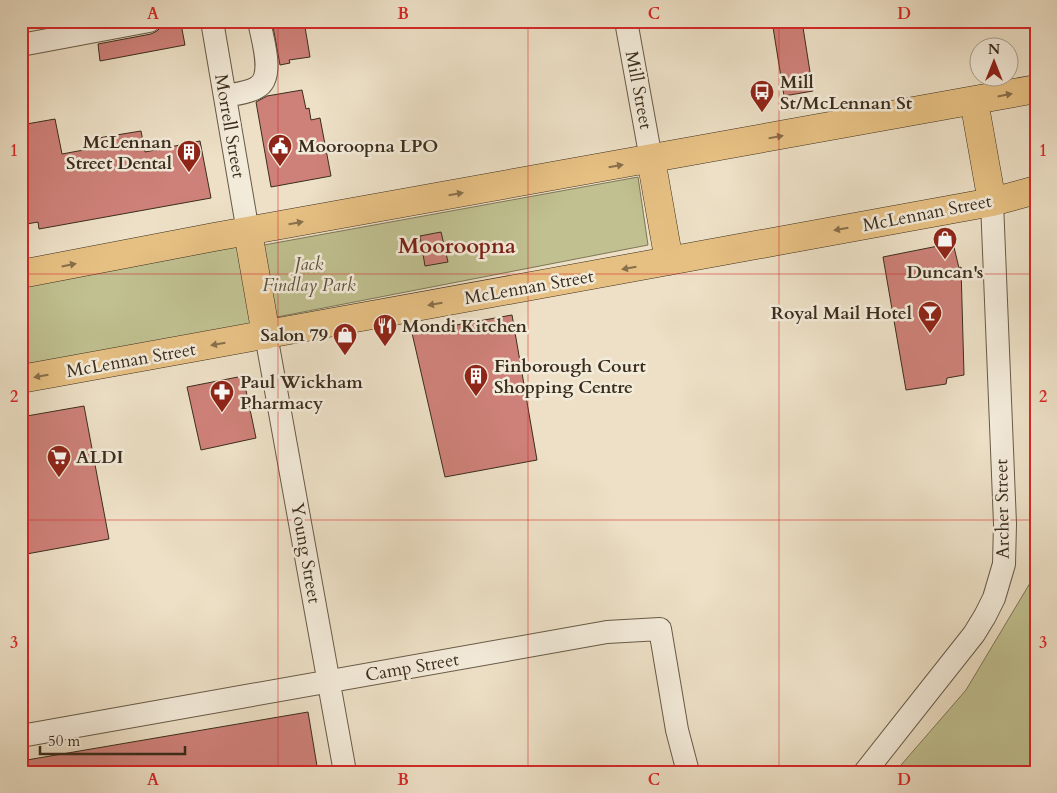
<svg xmlns="http://www.w3.org/2000/svg" width="1057" height="793" font-family="Cardo,serif">
	<style>
		.green { fill: #c0c090; stroke: #7e7656 }
		.building { fill: #ce8179; stroke: #3b2d1d }
		.lines { fill: none; stroke-linecap: round; stroke-linejoin: round }
		.minor-casing { stroke: #685a47; stroke-width: 24 }
		.highway-casing { stroke: #3b2d1d; stroke-width: 29 }
		.minor { stroke: #f3ebda; stroke-width: 22 }
		.highway { stroke: #e6c083; stroke-width: 28 }
		.oneway { fill: #886f4b }
		.grid { fill: none; stroke: #d62828; stroke-width: 1; stroke-opacity: 0.55 }
		.labels { text-anchor: middle; stroke-width: 5; stroke-linejoin: round; paint-order: stroke }
		.poi-label { font-size: 18px; font-weight: bold; fill: #3b2d1d; stroke: #f3ebda; text-anchor: start }
		.street-label { font-size: 18px; fill: #3b2d1d; stroke: #f3ebda }
		.park-label { font-size: 18px; font-style: italic; fill: #5c523a; stroke: #f3ebda }
		.district-label { font-size: 22px; font-weight: bold; fill: #7a1f14; stroke: #f3ebda }
		.neatline { fill: none; stroke: #d62828; stroke-width: 2 }
		.grid-label { font-size: 16px; text-anchor: middle; font-weight: bold; fill: #d62828 }
	</style>
	<rect width="100%" height="100%" fill="#ede0c6"/>
	<filter id="stains"><feTurbulence type="fractalNoise" baseFrequency=".004" numOctaves="4"/><feColorMatrix values="0 0 0 0 .2 0 0 0 0 .09 0 0 0 0 .02 0 0 0 .5 -.17"/></filter>
	<radialGradient id="worn" r=".72"><stop offset=".6" stop-color="#630" stop-opacity="0"/><stop offset="1" stop-color="#630" stop-opacity=".3"/></radialGradient>
	<path class="green" d="M638,177L648,245L272,318L264,245Z
		M240,246L251,326L21,365V287Z
		M1036,573V772H895L966,690Z"/>
	<path class="building" d="M272,21H304L310,57L289,60L290,63L280,65Z
		M772,21H802L813,91L784,96Z
		M181,24L185,45L100,61L98,44L151,34L157,31L160,28Z
		M302,90L306,109L309,108L311,120L320,118L331,176L271,187L256,102L267,96Z
		M55,119L62,154L100,147L98,138L141,131L145,152L200,141L211,198L39,229L38,222L21,225V125Z
		M441,232L448,262L425,266L420,236Z
		M953,243L959,268L961,267L964,375L947,378L946,384L906,390L883,257Z
		M512,315L537,460L445,477L412,333Z
		M243,376L256,438L201,450L187,387Z
		M84,406L109,539L21,555V417Z
		M308,712L318,772H21V761Z"/>
	<g class="lines">
		<defs>
			<path id="minor" d="M212,21L248,232
				M626,21L651,159
				M21,45L149,21
				M225,96C235,94 247,93 256,88C276,78 262,39 259,21
				M266,335L345,772
				M21,736L607,632L660,629L677,730L688,772
				M865,772L974,634L985,616L994,598L1004,564L1005,524L992,202"/>
			<path id="highway" d="M974,101L992,202
				M651,159L669,261
				M248,232L266,335
				M21,274L214,237L1036,89
				M21,379L992,202L1036,190"/>
		</defs>
		<use href="#minor" class="minor-casing"/>
		<use href="#highway" class="highway-casing"/>
		<use href="#minor" class="minor"/>
		<use href="#highway" class="highway"/>
	</g>
	<defs><path id="oneway-solid" d="M-6-.8H1V-3.2L6.5 0L1 3.2V.8H-6Z" transform="scale(1.25)"/></defs>
	<g class="oneway">
		<use href="#oneway-solid" transform="translate(1005 95) rotate(-11)"/>
		<use href="#oneway-solid" transform="translate(776 137) rotate(-10)"/>
		<use href="#oneway-solid" transform="translate(616 166) rotate(-10)"/>
		<use href="#oneway-solid" transform="translate(456 194) rotate(-10)"/>
		<use href="#oneway-solid" transform="translate(296 223) rotate(-10)"/>
		<use href="#oneway-solid" transform="translate(841 229) rotate(170)"/>
		<use href="#oneway-solid" transform="translate(69 265) rotate(-11)"/>
		<use href="#oneway-solid" transform="translate(629 268) rotate(170)"/>
		<use href="#oneway-solid" transform="translate(435 304) rotate(170)"/>
		<use href="#oneway-solid" transform="translate(218 344) rotate(170)"/>
		<use href="#oneway-solid" transform="translate(41 376) rotate(170)"/>
	</g>
	<path class="grid" d="M278,21V772M528,21V772M779,21V772M21,274H1036M21,520H1036"/>
	<defs>
		<symbol id="bus-pin" viewBox="-11 -11 22 30"><path d="M0 17L-7.5 6A9.5 9.5 0 1 1 7.5 6Z" fill="#8f2418" stroke="#f3ebda"/><path d="M-5-6H5V4H4V6H2V4H-2V6H-4V4H-5ZM-3.5-4V0h7V-4ZM-3.5 1.2v1.5H-2V1.2ZM2 1.2v1.5H3.5V1.2Z" fill="#fff"/></symbol>
		<symbol id="civic-pin" viewBox="-11 -11 22 30"><path d="M0 17L-7.5 6A9.5 9.5 0 1 1 7.5 6Z" fill="#8f2418" stroke="#f3ebda"/><path d="M-.6-6.5H3V-4.5H.6V-3L4-1V1h2V6H-6V1h2V-1L-.6-3ZM-1.2 2.5V6h2.4V2.5Z" fill="#fff"/></symbol>
		<symbol id="building-pin" viewBox="-11 -11 22 30"><path d="M0 17L-7.5 6A9.5 9.5 0 1 1 7.5 6Z" fill="#8f2418" stroke="#f3ebda"/><path d="M-4-6H4V6H1V3H-1V6H-4ZM-2.5-4.3h1.7v1.8h-1.7ZM.8-4.3h1.7v1.8H.8ZM-2.5-1h1.7V.8h-1.7ZM.8-1h1.7V.8H.8Z" fill="#fff"/></symbol>
		<symbol id="shop-pin" viewBox="-11 -11 22 30"><path d="M0 17L-7.5 6A9.5 9.5 0 1 1 7.5 6Z" fill="#8f2418" stroke="#f3ebda"/><path d="M-5-2.5h2.3a2.7 3.5 0 0 1 5.4 0H5L5.5 6h-11ZM-1.5-2.5h3a1.5 2.3 0 0 0-3 0Z" fill="#fff"/></symbol>
		<symbol id="bar-pin" viewBox="-11 -11 22 30"><path d="M0 17L-7.5 6A9.5 9.5 0 1 1 7.5 6Z" fill="#8f2418" stroke="#f3ebda"/><path d="M-6-5H6L.8 .8V4.5H3.5V6h-7V4.5H-.8V.8Z" fill="#fff"/></symbol>
		<symbol id="restaurant-pin" viewBox="-11 -11 22 30"><path d="M0 17L-7.5 6A9.5 9.5 0 1 1 7.5 6Z" fill="#8f2418" stroke="#f3ebda"/><path d="M-5-6h1v4h1v-4h1v4h1v-4h1v5L-1.5 .5V6h-2V.5L-5-1ZM5-6V6H3V1.5H1.5Q1.5-4 5-6Z" fill="#fff"/></symbol>
		<symbol id="pharmacy-pin" viewBox="-11 -11 22 30"><path d="M0 17L-7.5 6A9.5 9.5 0 1 1 7.5 6Z" fill="#8f2418" stroke="#f3ebda"/><path d="M-2-6h4v4h4v4h-4v4h-4v-4h-4v-4h4Z" fill="#fff"/></symbol>
		<symbol id="supermarket-pin" viewBox="-11 -11 22 30"><path d="M0 17L-7.5 6A9.5 9.5 0 1 1 7.5 6Z" fill="#8f2418" stroke="#f3ebda"/><path d="M-6-5.5h2.5l.6 2H6L4.5 2H-2.5L-4.4-4H-6ZM-1.5 3.2a1.3 1.3 0 1 0 .1 0ZM3 3.2a1.3 1.3 0 1 0 .1 0Z" fill="#fff"/></symbol>
	</defs>
	<g fill-rule="evenodd">
		<use href="#bus-pin" x="748" y="78" width="28" height="38"/>
		<use href="#civic-pin" x="266" y="132" width="28" height="38"/>
		<use href="#building-pin" x="175" y="138" width="28" height="38"/>
		<use href="#shop-pin" x="931" y="225" width="28" height="38"/>
		<use href="#bar-pin" x="916" y="299" width="28" height="38"/>
		<use href="#restaurant-pin" x="371" y="312" width="28" height="38"/>
		<use href="#shop-pin" x="331" y="321" width="28" height="38"/>
		<use href="#building-pin" x="462" y="362" width="28" height="38"/>
		<use href="#pharmacy-pin" x="208" y="378" width="28" height="38"/>
		<use href="#supermarket-pin" x="45" y="443" width="28" height="38"/>
	</g>
	<g class="labels">
		<g class="poi-label">
			<text x="780" y="88">Mill<tspan x="780" dy="21">St/McLennan St</tspan></text>
			<text x="172" y="148" text-anchor="end">McLennan<tspan x="172" dy="21">Street Dental</tspan></text>
			<text x="298" y="152">Mooroopna LPO</text>
			<text x="945" y="278" text-anchor="middle">Duncan's</text>
			<text x="912" y="319" text-anchor="end">Royal Mail Hotel</text>
			<text x="402" y="332">Mondi Kitchen</text>
			<text x="328" y="341" text-anchor="end">Salon 79</text>
			<text x="494" y="372">Finborough Court<tspan x="494" dy="21">Shopping Centre</tspan></text>
			<text x="240" y="388">Paul Wickham<tspan x="240" dy="21">Pharmacy</tspan></text>
			<text x="76" y="463">ALDI</text>
		</g>
		<g class="street-label">
			<text transform="translate(639 90) rotate(79)" y="6">Mill Street</text>
			<text transform="translate(230 126) rotate(80)" y="6">Morrell Street</text>
			<text transform="translate(927 213) rotate(-11)" y="6">McLennan Street</text>
			<text transform="translate(529 287) rotate(-10)" y="6">McLennan Street</text>
			<text transform="translate(131 360) rotate(-10)" y="6">McLennan Street</text>
			<text transform="translate(1002 509) rotate(-91)" y="6">Archer Street</text>
			<text transform="translate(306 553) rotate(80)" y="6">Young Street</text>
			<text transform="translate(412 667) rotate(-10)" y="6">Camp Street</text>
		</g>
		<g class="park-label">
			<text x="309" y="270">Jack<tspan x="309" dy="21">Findlay Park</tspan></text>
		</g>
		<g class="district-label">
			<text x="457" y="253">Mooroopna</text>
		</g>
	</g>
	<rect width="1057" height="793" fill="none" stroke="#ede0c6" stroke-width="55"/>
	<g transform="translate(994 62)"><circle r="24" fill="#f3ebda" stroke="#a99f8e"/>
	<path d="M0-4L9 19L0 12L-9 19Z" fill="#8f2418"/>
	<text y="-8" font-size="14" font-weight="bold" text-anchor="middle" fill="#3b2d1d">N</text>
	</g>
	<path d="M40 746v8h145v-8" fill="none" stroke="#3b2d1d" stroke-width="2.5"/>
	<text x="48" y="746" font-size="15" fill="#3b2d1d" stroke="#f3ebda" stroke-width="4" paint-order="stroke">50 m</text>
	<rect x="28" y="28" width="1002" height="738" class="neatline"/>
	<g class="grid-label">
		<text x="153" y="19">A</text>
		<text x="403" y="19">B</text>
		<text x="654" y="19">C</text>
		<text x="904" y="19">D</text>
		<text x="14" y="156">1</text>
		<text x="1043" y="156">1</text>
		<text x="14" y="402">2</text>
		<text x="1043" y="402">2</text>
		<text x="14" y="648">3</text>
		<text x="1043" y="648">3</text>
		<text x="153" y="785">A</text>
		<text x="403" y="785">B</text>
		<text x="654" y="785">C</text>
		<text x="904" y="785">D</text>
	</g>
	<rect width="100%" height="100%" filter="url(#stains)"/>
	<rect width="100%" height="100%" fill="url(#worn)"/>
</svg>
